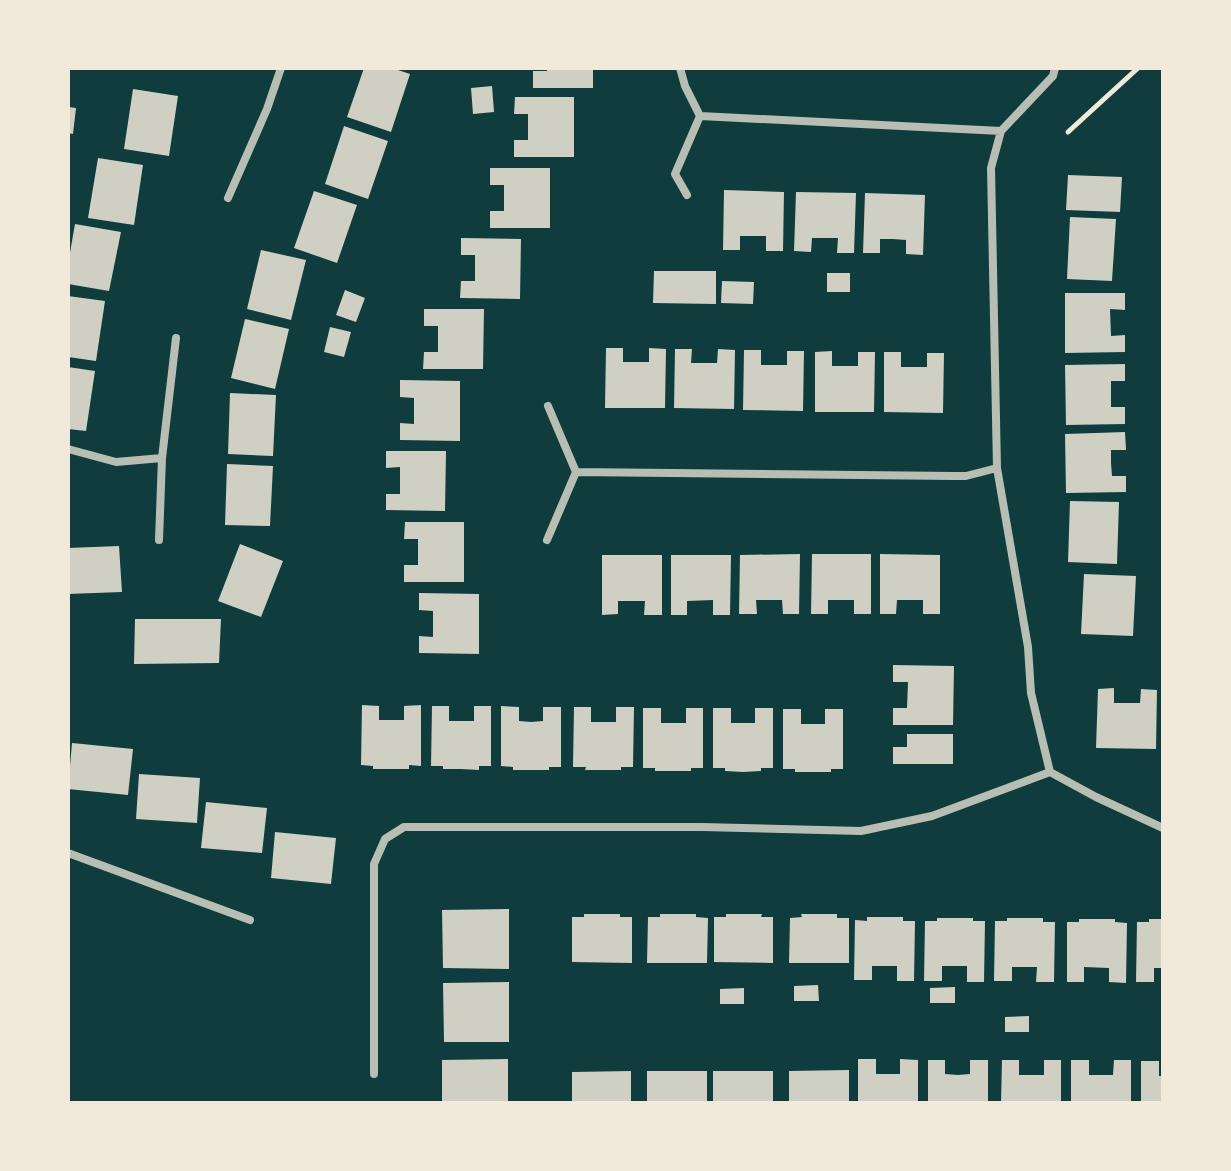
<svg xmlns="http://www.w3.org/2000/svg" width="1231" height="1171" font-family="Rubik,sans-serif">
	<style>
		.building { fill: #cfcfc3 }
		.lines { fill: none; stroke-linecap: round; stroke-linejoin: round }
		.path { stroke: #f1e9da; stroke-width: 5 }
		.minor { stroke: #b8beb3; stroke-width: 8 }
	</style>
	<rect width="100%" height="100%" fill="#0f3d3e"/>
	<path class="building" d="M364,68H392L410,74L391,132L347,117Z
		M547,68H593V88H533V71H547Z
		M492,86L494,112L473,114L471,88Z
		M133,89L178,96L169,156L124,149Z
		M515,97H574V157H514V140H528V114H514Z
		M68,107L76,108L73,134L68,133Z
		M344,126L388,141L368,199L325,184Z
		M98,158L143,165L134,225L88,218Z
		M490,168H550V228H490V211H504V185H490Z
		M1068,175L1122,177L1120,212L1066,210Z
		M724,190L784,192L783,251H766V236H740V250H723Z
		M314,191L357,205L337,263L294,248Z
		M796,192L856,193L854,253H837L838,238H812L811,252L794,251Z
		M865,193L925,195L923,255L906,254V240L893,239H880V253H863Z
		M1070,217L1116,219L1112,281L1067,279Z
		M75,224L121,232L109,291L68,284V264Z
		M461,238L521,239L520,299L460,298L461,281H475V255H461Z
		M261,250L306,260L291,320L247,309Z
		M654,271H716V304L653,303Z
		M827,273H850V292H827Z
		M722,281L754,282L753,304L721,303Z
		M345,290L365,298L356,322L336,315Z
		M1065,293H1125V310L1110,309L1111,336L1125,335V352L1065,353Z
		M68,296L105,301L96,361L68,357Z
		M424,309H484L483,369H423L424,352H438V326H424Z
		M245,319L289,329L275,389L231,378Z
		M330,327L351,332L344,357L324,352Z
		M606,348H623V362H649V348L666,349L665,408H605Z
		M675,349H692L691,363H717L718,349L735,350L734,409L674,408Z
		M744,350H761V365H787V351H804L803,411L743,410Z
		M832,351V366H858V352H875L874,412H815V352Z
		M884,352H901V367H927V353H944L943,413L884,412Z
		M1125,364V381H1111V407H1125V424L1066,425L1065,365Z
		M68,367L95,371L86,431L68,429Z
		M400,380L460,381V441L400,440V423L414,424V398L400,397Z
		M230,393L276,395L273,456L228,454Z
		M1125,432L1126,450H1111V463L1112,476H1126V492L1066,493L1065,434Z
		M386,451H446L445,511L386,510V494H400V467L386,468Z
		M227,464L273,466L270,526L225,525Z
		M1070,501L1119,502L1117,564L1068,562Z
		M405,522H464V582H404V565H418V539H404Z
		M240,544L283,561L261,617L218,601Z
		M119,546L122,592L68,594V548Z
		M800,554L799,614H783L782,600H756L757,614H739L740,555Z
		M812,554H871V614H854V600H828V614H811Z
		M880,554L940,555V614H923V600H897L896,614H880Z
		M602,555H662V615H644L645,601H618V614L602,615Z
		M671,555H731L730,615H713V600L687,601V615H671Z
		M1084,574L1136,576L1133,636L1081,634Z
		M419,593L479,594V654L419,653V636L433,637V611L419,610Z
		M135,619H221L219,663L134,664Z
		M893,665L954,666L953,725H893V708H907L908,682H893Z
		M1114,688V703H1140L1141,689L1157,690L1156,749L1096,748L1098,689Z
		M362,705L379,706V720H404V706L421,705V766L409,765V769H373V766L361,765Z
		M432,706H449V721H474V706H491V766H479V770L461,769H443V766H431Z
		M501,706L519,707V721L531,722L543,721V707H561V767H549V770H513V767L501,766Z
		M574,707H591V722H616V707H634L633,767H621V770H585L586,767H573Z
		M643,708H661V723H686V708H703V768H691V771H655V768H643Z
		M713,708H731V723H755V708H773V768H761V771L743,772L725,771V768H713Z
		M783,709H801V724H825V709H843V769H831V772H795V769H783Z
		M907,734H953V764H893V747H907Z
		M72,743L133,749L128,795L68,789Z
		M139,774L200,778L197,823L136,819Z
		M206,802L267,808L262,853L201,848Z
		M275,832L336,838L331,884L271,878Z
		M509,909V969L443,968L442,910Z
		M584,914H620V917H632V963L572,962V917H584Z
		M660,914H696V917L708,918L707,963H647L648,917H660Z
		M726,914H762L761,917H773V963L714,962V917H726Z
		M801,914H837V918H849V963H789L790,918L802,917Z
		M867,917H903V921H915L914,981H897V966H872V980H854L855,920L867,921Z
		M937,918H973V921H985L984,982H967V966H942V981H924L925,921H937Z
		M1007,918H1043V922H1055L1054,982H1036L1037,967H1012V981H994L995,921H1007Z
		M1079,919H1115V922L1127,923L1126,983L1109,982V968L1084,967V982H1067V922H1079Z
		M1149,919H1163V968H1154V982H1136L1137,922H1149Z
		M509,982V1042H444L443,983Z
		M818,985L819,1001H794V986Z
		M955,987V1003H930V988Z
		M744,988V1004H720V989Z
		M1029,1016V1032H1005V1017Z
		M508,1059V1103H442V1060Z
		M858,1059H876V1074H900V1059L918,1060V1103H858Z
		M928,1060H945V1074L958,1075L970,1074V1060H988V1103H928Z
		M1002,1060H1019V1075H1044V1060H1061V1103H1001Z
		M1071,1060H1089V1075H1113L1114,1060H1131V1103H1071Z
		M1141,1061H1159V1076H1163V1103H1141Z
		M849,1070V1103H789V1071Z
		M631,1071V1103H572V1072Z
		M647,1071H707V1103H647Z
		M713,1071H773V1103H713Z"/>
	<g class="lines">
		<path class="path" d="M1068,132L1138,68"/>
		<path class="minor" d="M680,68L685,86L700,116
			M687,195L675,174L700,116L1001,131
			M228,198L267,109L281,68
			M68,449L116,462L162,458
			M576,472L955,476H966L997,468
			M159,540L162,458L176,338
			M547,540L576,472L548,406
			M1050,772L1031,693L1028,647L997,468L991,168L1001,131L1053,76L1055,68
			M68,853L250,920
			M374,1074V864L385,839L404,827H702L861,831L932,816L1050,772L1096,797L1163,828"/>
	</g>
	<rect width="1231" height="1171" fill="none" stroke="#f1e9da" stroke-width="140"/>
</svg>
